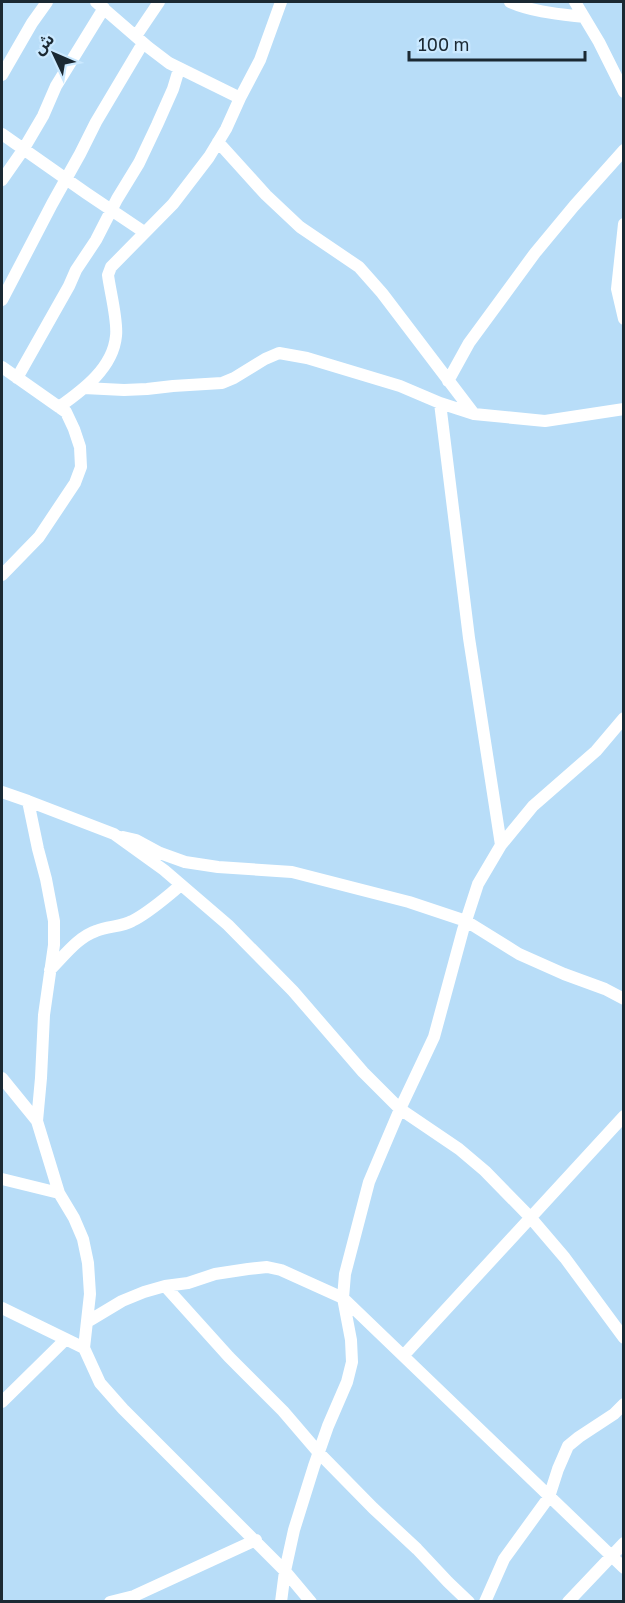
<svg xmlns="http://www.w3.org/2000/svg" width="625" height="1603" font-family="'Golos Text','Noto Sans Arabic',sans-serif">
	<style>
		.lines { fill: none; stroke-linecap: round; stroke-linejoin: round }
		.minor { stroke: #fff; stroke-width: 12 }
	</style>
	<rect width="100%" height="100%" fill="#b8ddf8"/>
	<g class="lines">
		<path class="minor" d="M96,2L148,47L169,63L240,98
			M510,2C533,12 559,14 584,17
			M575,2L599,42L624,92
			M136,36L159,2
			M2,75L32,23L47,2
			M2,134L86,193L144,232
			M218,142L266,195L300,227L359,267L382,293L474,414
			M2,180L23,150L43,116L56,86L104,8
			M624,224L617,289L624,319
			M2,300L52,204L80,154L96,122L143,43
			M2,367L66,412L74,429L80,447L81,467L75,483L39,537L2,575
			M17,378L69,286L76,270L96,240L117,199L139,163L157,125L173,89L179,69
			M448,381L469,343L535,253L574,206L624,150
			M84,388L124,390L147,389L173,386L222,383L234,378L265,359L279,353L307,358L400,386L440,403L474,414L545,421L624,409
			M440,403L469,638L501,845
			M59,407C83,390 113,368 116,336C118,321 110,291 108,275L111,267L173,204L209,157L226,129L240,98L260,60L281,2
			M2,792L28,801L114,834L164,870L228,925L293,991L363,1072L400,1109L459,1149L485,1171L530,1217L565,1258L624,1338
			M28,801L38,849L46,879L54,921V945L44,1015L41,1078L37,1121L59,1193L74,1218L83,1239L88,1263L90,1294L84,1348L100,1383L123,1409L285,1571L281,1602
			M123,837L136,840L160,853L185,862L218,867L292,872L409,902L466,921L519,954L564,974L605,989L624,999
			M50,970C64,956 78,937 96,931C108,926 122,927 132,921C150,912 166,897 181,885
			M2,1078L37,1121
			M2,1179L59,1193
			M165,1286L229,1357L283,1411L319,1453L373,1508L417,1549L448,1582L469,1602
			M2,1308L84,1348
			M87,1322L122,1301L144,1292L165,1286L188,1283L215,1274L248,1269L267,1267L281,1270L343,1298L624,1568
			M404,1355L624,1116
			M2,1402L66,1339
			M110,1602L134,1596L256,1540
			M311,1602L285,1571L294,1530L314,1466L328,1426L347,1382L352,1362L351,1340L343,1298L345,1274L369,1182L400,1109L434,1037L463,930L478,884L501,845L533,806L596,751L624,718
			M485,1602L504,1559L549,1497L558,1469L568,1446L579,1437L614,1414L624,1404
			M568,1602L624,1543"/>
	</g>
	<rect width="625" height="1603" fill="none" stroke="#1b2933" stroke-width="6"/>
	<g transform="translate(54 54) rotate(314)" stroke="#cbe9ff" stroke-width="4.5" paint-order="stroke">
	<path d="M0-4.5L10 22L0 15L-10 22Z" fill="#1b2933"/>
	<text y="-9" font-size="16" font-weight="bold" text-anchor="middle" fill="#1b2933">ش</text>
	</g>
	<path d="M409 51v9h176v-9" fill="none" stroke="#1b2933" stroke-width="3"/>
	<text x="418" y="51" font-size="18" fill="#1b2933" stroke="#cbe9ff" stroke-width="4.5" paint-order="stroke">100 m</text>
</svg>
